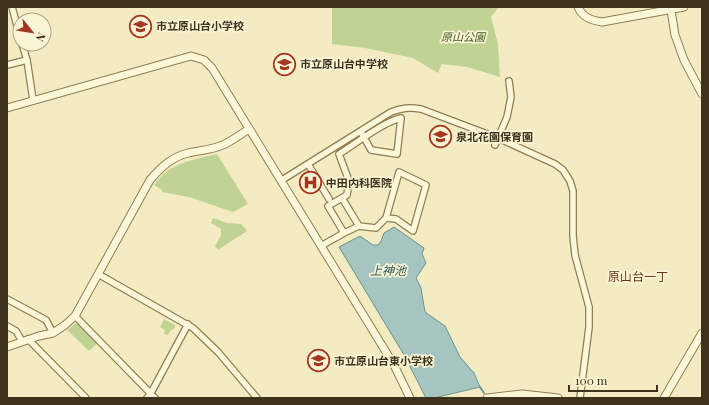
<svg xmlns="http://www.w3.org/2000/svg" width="709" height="405" font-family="'Playfair Display','Noto Sans JP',serif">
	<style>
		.green { fill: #c1d295 }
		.water { fill: #a6c5c1; stroke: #6b9591 }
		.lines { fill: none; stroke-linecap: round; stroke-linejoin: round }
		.stream { stroke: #6b9591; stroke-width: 2 }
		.minor-casing { stroke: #8f7e57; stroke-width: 8 }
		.tertiary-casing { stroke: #8f7e57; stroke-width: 9 }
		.minor { stroke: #fcf7d8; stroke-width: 5.5 }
		.tertiary { stroke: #fcf7d8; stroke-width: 7 }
		.labels { text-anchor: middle; stroke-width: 3.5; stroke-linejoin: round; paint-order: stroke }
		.poi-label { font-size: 11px; font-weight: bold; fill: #3e321d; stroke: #f9f4d4; text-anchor: start }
		.park-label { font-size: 11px; font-style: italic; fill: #445c22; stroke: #f9f4d4 }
		.water-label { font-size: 12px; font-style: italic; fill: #2b595f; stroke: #f9f4d4 }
		.neighbourhood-label { font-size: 12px; fill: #6f3818; stroke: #f9f4d4 }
	</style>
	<rect width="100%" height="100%" fill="#f3ecc3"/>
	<path class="green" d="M332,7H499L491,17L498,44L500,77L467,67L442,64L438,73L413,58L365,48L332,44Z
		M217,154L248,204L233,212L189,197L162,192V190L154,185C170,162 192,160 217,154Z
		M213,218L227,223L241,224L247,231L218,250L215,246L221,235V229L211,223Z
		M164,319L175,325V328L170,331L168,335L164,334L165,330L160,327Z
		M75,324H79L98,343L89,351L67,330Z"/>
	<path class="water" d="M394,227L424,248L422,254L426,263L416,278L421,288L425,312L445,326L460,357L474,373L480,387L434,398H426L404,355L339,247L360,236L373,245H378L381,241L384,233Z"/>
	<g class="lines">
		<path class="stream" d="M480,387L484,393"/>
		<defs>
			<path id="minor" d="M12,7L20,37
				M22,44L27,60L33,100
				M7,65L27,60
				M495,145L507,117L511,97L509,81
				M308,164L329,199
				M399,172L426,185L413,231L396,219L386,218Z
				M282,180L391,112C402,108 409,107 421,109L498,138L555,164L563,170L570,181L573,191V236L575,255L589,307V327L580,398
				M342,198L359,226L344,233L328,206L347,195L349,181L339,154C357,143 381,123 401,118L397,154L371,150L361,132
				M359,226L376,228L386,218
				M321,246L344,233
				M98,274L193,328L218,352L257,398
				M7,299L46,320L53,333
				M75,316L155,398
				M7,326L16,331L22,341
				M28,339L86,398
				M147,398L151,393L188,324"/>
			<path id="tertiary" d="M578,7C583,18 591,20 602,22L684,7
				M671,10L675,35L684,60L702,94
				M7,108L191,56L204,60L212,68L394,365L410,398
				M7,347L39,336L53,333L65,325L75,316L150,180C161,167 172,157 188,153C201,150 213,150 225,144C233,140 241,134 249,129
				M487,398L522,394L558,398
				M664,398L702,333"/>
		</defs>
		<use href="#minor" class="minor-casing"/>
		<use href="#tertiary" class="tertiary-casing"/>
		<use href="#minor" class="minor"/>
		<use href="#tertiary" class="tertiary"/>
	</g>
	<defs>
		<symbol id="school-ring" viewBox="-11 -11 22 22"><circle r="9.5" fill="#f9f4d4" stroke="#a53621" stroke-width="1.5"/><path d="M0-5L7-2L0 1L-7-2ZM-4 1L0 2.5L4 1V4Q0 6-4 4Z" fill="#a53621"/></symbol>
		<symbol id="hospital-ring" viewBox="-11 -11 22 22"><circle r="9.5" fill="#f9f4d4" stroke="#a53621" stroke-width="1.5"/><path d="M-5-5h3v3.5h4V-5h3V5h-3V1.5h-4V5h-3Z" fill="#a53621"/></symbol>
	</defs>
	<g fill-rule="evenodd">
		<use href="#school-ring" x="128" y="14" width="25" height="25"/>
		<use href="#school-ring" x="272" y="52" width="25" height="25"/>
		<use href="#school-ring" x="428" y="124" width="25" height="25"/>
		<use href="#hospital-ring" x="298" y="170" width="25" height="25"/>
		<use href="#school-ring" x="306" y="348" width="25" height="25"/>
	</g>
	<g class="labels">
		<g class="poi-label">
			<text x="156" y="30">市立原山台小学校</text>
			<text x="300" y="68">市立原山台中学校</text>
			<text x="456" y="141">泉北花園保育園</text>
			<text x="326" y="187">中田内科医院</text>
			<text x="334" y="365">市立原山台東小学校</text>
		</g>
		<g class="park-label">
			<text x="463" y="41">原山公園</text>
		</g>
		<g class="water-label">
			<text x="388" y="275">上神池</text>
		</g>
		<g class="neighbourhood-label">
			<text x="638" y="281">原山台一丁</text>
		</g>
	</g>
	<rect width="709" height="405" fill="none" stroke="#3e321d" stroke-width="16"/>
	<g transform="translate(32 32) rotate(120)"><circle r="19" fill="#f9f4d4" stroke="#aea68b"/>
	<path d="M0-3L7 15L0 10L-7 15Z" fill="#a53621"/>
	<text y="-6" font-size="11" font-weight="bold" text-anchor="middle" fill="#3e321d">N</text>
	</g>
	<path d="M569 385v6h88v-6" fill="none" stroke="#3e321d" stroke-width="2"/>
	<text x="575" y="385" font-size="12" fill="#3e321d" stroke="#f9f4d4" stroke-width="3" paint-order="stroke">100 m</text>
</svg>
